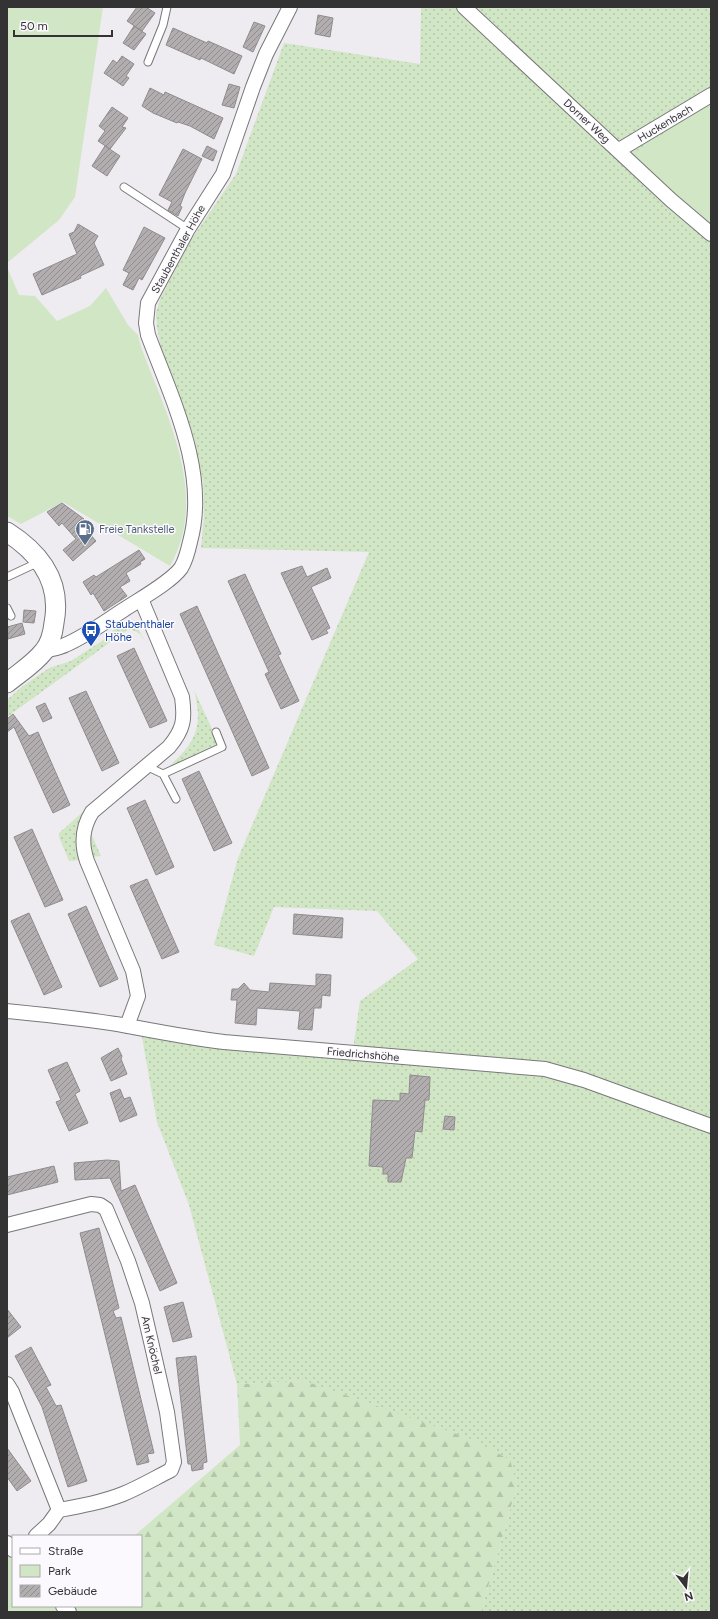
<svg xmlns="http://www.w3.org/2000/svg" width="718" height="1619" font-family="Figtree,sans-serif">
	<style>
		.grass { fill: url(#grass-dots) }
		.forest { fill: url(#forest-firs) }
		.green { fill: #d1e6c5 }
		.building { fill: url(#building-hatch); stroke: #908c8d }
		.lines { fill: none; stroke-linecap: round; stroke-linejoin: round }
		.lane-casing { stroke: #78777a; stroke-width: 9 }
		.street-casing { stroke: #78777a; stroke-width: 16 }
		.secondary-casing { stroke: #78777a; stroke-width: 21 }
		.lane { stroke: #fff; stroke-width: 7 }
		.street { stroke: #fff; stroke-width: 14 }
		.secondary { stroke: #fff; stroke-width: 19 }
		.labels { text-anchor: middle; stroke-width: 3; stroke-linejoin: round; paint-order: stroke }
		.street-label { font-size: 11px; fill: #333334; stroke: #fbf9fd }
		.service-label { font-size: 11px; fill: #4e5e75; stroke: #fbf9fd; text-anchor: start }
		.transit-label { font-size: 11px; fill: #164399; stroke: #fbf9fd; text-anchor: start }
	</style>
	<defs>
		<pattern id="grass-dots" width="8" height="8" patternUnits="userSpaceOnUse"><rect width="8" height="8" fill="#d1e6c5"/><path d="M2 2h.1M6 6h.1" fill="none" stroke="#b4c6aa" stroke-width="1.8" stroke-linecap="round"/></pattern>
		<pattern id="forest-firs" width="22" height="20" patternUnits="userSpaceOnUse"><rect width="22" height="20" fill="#d1e6c5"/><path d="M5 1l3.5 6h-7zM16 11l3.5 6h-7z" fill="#b4c6aa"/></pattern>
		<pattern id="building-hatch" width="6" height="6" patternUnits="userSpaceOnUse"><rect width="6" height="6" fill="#b2adae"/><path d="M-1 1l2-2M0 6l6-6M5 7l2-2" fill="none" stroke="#918d8e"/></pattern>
	</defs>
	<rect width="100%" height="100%" fill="#eeecf0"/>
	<path class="grass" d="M421,7H711V1612H481L517,1485L305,1381L237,1384L189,1205L157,1122L142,1037L186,1041L353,1049L360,1001L418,959L377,911L274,907L254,956L214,945L238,858L369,552L201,548L204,516L203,482L194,438L161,348L157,328L156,313L160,299L189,243L236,174L284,43L420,64Z
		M129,621L136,625L145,641L140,634L133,630H127L7,717V700L23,686L49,668L71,661L108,637L115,628L125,622Z
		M194,690L219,744L166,769C195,744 204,728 194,690Z
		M93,803C82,825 73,833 80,860L69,861L59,837V833Z
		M90,831L101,856L91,857L89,851Z"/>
	<path class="forest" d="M305,1381L474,1440L510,1460L517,1485L481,1612H7V1557L13,1558V1606H141V1536H134L240,1445L237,1384Z"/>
	<path class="green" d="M7,7H103L75,197L59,220L7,263Z
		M711,103V223L702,219L632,154Z
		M7,267L19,295L35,296L57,321L90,306L106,288L128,325L138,335L141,347C166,414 210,496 170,566L63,502L21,524L7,516Z"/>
	<path class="building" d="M137,7H146L155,13L142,31L127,21Z
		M318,15L333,18L330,37L315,34Z
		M254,22L265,26L253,52L243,47Z
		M134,26L146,34L134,50L123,43Z
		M173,28L207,43L208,41L242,56L234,74L201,58L200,60L166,45Z
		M122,56L134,64L126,76L129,78L123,86L104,73L113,60L117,63Z
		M229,84L240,87L234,108L222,105Z
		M150,88L164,95L165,92L223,118L214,139L190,126L178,122L177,123L153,113L142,106Z
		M112,107L128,118L122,127L126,128L110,149L98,141L105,131L99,126Z
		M105,146L120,156L107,176L92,166Z
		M207,146L217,151L213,161L202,156Z
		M183,149L202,159L185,193L180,206L182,207L178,216L168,210L172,202L159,195Z
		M78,224L98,236L94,243L104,265L80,276L81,278L42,295L33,274L77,254L69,234L74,232Z
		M144,227L165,238L142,280L139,278L133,290L123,285L129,273L123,270Z
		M62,503L84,519L81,524L96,541L73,561L63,550L76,539L62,523L59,526L47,512Z
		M139,550L145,559L140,562L141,564L126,573L130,581L120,587L127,596L104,611L93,593L91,595L83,582L94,575L96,577Z
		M302,566L307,577L327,568L331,578L311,587L330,628L326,630L328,633L312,640L281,573Z
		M245,574L281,654L278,655L299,701L281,709L265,674L269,672L228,581Z
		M197,606L269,768L252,776L180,614Z
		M24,610L36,611L34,623L23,622Z
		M22,623L25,634L8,639L7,627Z
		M134,648L167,721L150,728L117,656Z
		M86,691L119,763L102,771L69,698Z
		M45,703L52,718L43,722L36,707Z
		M13,714L29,736L38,732L70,805L53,813L14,727L7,732V719Z
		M199,771L232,843L214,851L182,779Z
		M145,800L174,867L156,875L127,808Z
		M32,829L63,900L45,907L14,837Z
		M147,879L179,952L162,959L130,886Z
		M86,906L118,979L100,987L68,914Z
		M29,913L62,987L44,995L11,921Z
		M294,914L343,918L342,938L293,934Z
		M316,974L331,975L330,996L322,995L321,1008H314L312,1030L298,1029L300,1011L257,1008L256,1025L235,1023L237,1000H231L232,989H238L244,983L250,990L269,992L270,983L316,986Z
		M118,1048L122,1056L121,1059L127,1074L111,1081L101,1058Z
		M67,1062L80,1091L75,1094L88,1123L69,1131L56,1102L61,1100L48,1070Z
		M410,1075L430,1077L429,1100H425L422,1132L415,1131L412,1158H406L401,1182H388V1174H383V1167L369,1166L373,1100L400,1101V1093L409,1094Z
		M120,1089L124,1099L130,1097L137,1115L120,1122L110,1093Z
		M445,1116L455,1117L454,1130L443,1129Z
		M107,1160L119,1161L121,1191L135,1185L177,1283L160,1291L110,1178L75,1180L74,1163Z
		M54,1166L58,1182L7,1195V1177Z
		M99,1228L119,1308L113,1311L116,1318L121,1317L154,1453L147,1454L149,1462L137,1465L80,1233Z
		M183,1302L192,1337L173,1342L164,1307Z
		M7,1309L21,1327L7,1338Z
		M31,1347L51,1385L46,1387L56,1406L61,1405L87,1481L68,1487L42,1407L15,1356Z
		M196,1356L207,1462L203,1463V1469L192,1471L191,1464H188L176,1358Z
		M7,1448L31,1481L17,1491L7,1477Z"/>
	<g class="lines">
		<defs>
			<path id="lane" d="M148,62L163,25L167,7
				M124,187L188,229
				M7,577L39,562
				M7,608L11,616
				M146,766L163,774L222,747L216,732
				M163,774L176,799"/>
			<path id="street" d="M464,7L671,200L711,234
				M619,150L711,95
				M45,651C51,649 59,648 65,645C86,636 106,621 125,609C140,599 171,582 181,568C186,560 188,551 190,542C209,473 172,399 148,335L146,323L148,303L188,229L223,174L253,87L266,54L290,7
				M7,1011C47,1015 88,1019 128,1026C160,1032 191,1038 224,1042L545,1069L584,1080L711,1126
				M127,1026L138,996L133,971L87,861C81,843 82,828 92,812L169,747C184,729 185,719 182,697L141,599
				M7,1225L91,1204L100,1205L106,1209L128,1261L142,1303L152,1346L167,1412L174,1462L171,1470C155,1478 140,1487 123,1494C103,1502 81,1506 59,1510L49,1524L36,1536
				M7,1384L12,1392L59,1510
				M7,1543L13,1550
				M63,1606L69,1612"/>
			<path id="secondary" d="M7,532C40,553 62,582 54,623C53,632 50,644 44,651C34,664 19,673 7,683"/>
		</defs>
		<use href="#lane" class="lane-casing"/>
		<use href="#street" class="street-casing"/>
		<use href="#secondary" class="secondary-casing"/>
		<use href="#lane" class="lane"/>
		<use href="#street" class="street"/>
		<use href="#secondary" class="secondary"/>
	</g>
	<defs>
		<symbol id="fuel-pin" viewBox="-11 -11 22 30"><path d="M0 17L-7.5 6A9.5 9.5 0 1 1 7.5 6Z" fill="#5c6f8a" stroke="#fbf9fd"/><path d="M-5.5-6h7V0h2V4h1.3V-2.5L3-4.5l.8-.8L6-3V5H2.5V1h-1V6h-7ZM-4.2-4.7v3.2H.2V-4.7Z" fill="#fff"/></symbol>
		<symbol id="bus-pin" viewBox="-11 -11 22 30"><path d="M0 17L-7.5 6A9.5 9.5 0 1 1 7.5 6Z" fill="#1a4fb4" stroke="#fbf9fd"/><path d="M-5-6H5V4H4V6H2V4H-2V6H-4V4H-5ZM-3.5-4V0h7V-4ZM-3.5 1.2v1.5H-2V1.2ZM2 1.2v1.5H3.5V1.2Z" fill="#fff"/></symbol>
	</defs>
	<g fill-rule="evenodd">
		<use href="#fuel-pin" x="74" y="518" width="22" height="30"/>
		<use href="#bus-pin" x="80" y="619" width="22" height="30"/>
	</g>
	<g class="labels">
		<g class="street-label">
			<text transform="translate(587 121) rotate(43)" y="4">Dorner Weg</text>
			<text transform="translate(665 123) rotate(-31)" y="4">Huckenbach</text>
			<text transform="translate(178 249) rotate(-61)" y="4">Staubenthaler Höhe</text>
			<text transform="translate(363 1054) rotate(5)" y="4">Friedrichshöhe</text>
			<text transform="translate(152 1345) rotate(77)" y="4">Am Knöchel</text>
		</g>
		<g class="service-label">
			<text x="99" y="533">Freie Tankstelle</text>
		</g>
		<g class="transit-label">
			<text x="105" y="628">Staubenthaler<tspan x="105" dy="13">Höhe</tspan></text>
		</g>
	</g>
	<rect width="718" height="1619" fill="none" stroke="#333334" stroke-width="16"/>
	<rect x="12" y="1535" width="130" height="72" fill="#fbf9fd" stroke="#abaaad"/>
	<rect x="20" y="1548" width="20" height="6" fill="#ffffff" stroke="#abaaad"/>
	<text x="48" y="1555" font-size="12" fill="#333334">Straße</text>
	<rect x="20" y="1565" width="20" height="12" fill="#d1e6c5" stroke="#abaaad"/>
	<text x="48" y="1575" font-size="12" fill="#333334">Park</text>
	<rect x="20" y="1585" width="20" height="12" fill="url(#building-hatch)" stroke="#abaaad"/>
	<text x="48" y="1595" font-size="12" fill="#333334">Gebäude</text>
	<g transform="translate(686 1587) rotate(164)" stroke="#fbf9fd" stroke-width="3" paint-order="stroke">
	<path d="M0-3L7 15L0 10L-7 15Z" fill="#333334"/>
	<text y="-6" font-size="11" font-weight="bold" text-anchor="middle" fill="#333334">N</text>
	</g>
	<path d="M14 30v6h98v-6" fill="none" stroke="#333334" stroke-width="2"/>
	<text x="20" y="30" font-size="12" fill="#333334" stroke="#fbf9fd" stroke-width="3" paint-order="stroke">50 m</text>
</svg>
